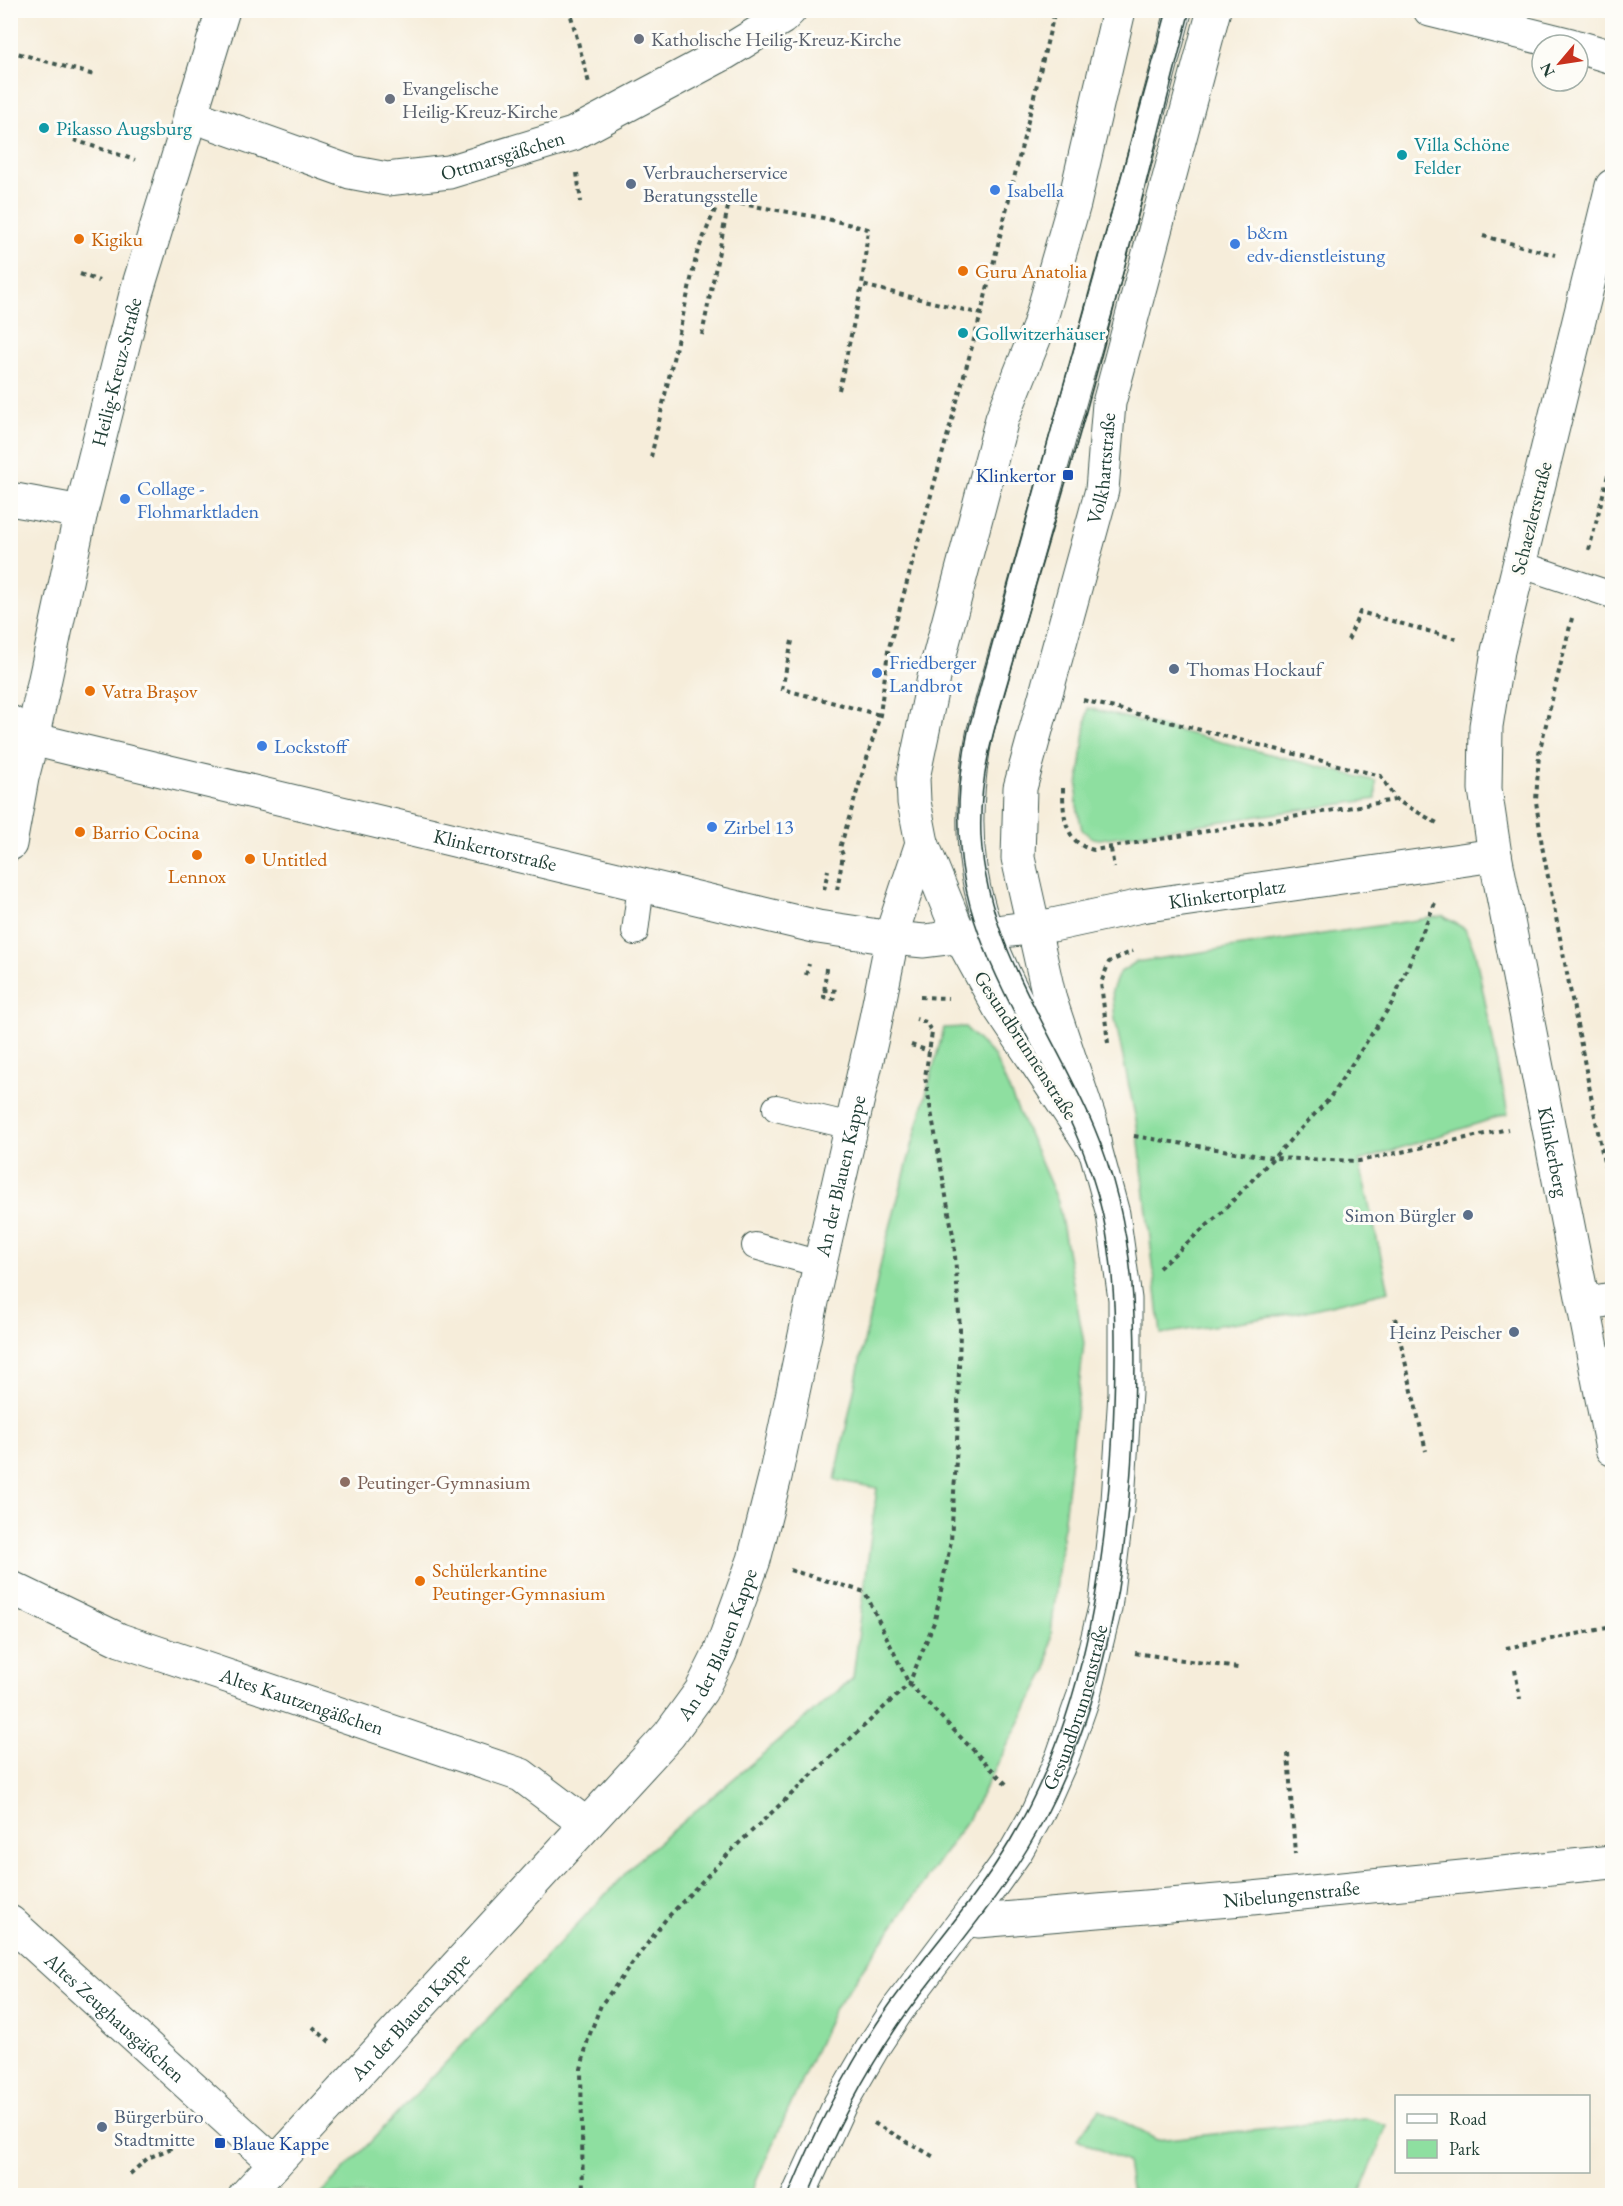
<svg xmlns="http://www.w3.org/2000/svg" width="1623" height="2206" font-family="'EB Garamond',serif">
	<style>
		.green { fill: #8edfa0; stroke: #568e6a; stroke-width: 1.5 }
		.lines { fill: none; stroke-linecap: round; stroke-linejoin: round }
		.service-casing { stroke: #3f574d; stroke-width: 28 }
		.minor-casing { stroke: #3f574d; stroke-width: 35 }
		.tertiary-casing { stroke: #3f574d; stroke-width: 35 }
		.secondary-casing { stroke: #3f574d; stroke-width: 35 }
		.path { stroke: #3f574d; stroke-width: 4; stroke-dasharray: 4.5 4.5; stroke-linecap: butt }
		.service { stroke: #fff; stroke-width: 26 }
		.minor { stroke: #fff; stroke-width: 33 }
		.tertiary { stroke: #fff; stroke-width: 33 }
		.secondary { stroke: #fff; stroke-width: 33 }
		.tram { stroke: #1f3d34; stroke-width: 1.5 }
		.worship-dot { fill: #6b7280; stroke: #fdfcf7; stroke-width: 2 }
		.culture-dot { fill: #0f9aa8; stroke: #fdfcf7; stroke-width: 2 }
		.service-dot { fill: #5c6f8a; stroke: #fdfcf7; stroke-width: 2 }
		.shop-dot { fill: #3f7fe0; stroke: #fdfcf7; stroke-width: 2 }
		.food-dot { fill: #e8710a; stroke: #fdfcf7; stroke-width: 2 }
		.transit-dot { fill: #1a4fb4; stroke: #fdfcf7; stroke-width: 2 }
		.education-dot { fill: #8d6e63; stroke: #fdfcf7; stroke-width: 2 }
		.labels { text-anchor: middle; stroke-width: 6; stroke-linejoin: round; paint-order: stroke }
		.worship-label { font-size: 20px; fill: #5b616d; stroke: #fdfcf7; text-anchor: start }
		.culture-label { font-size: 20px; fill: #0d838f; stroke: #fdfcf7; text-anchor: start }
		.street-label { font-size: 20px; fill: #1f3d34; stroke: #fdfcf7 }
		.service-label { font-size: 20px; fill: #4e5e75; stroke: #fdfcf7; text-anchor: start }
		.shop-label { font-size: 20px; fill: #366cbe; stroke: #fdfcf7; text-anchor: start }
		.food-label { font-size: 20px; fill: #c56008; stroke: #fdfcf7; text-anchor: start }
		.transit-label { font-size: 20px; fill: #164399; stroke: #fdfcf7; text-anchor: end }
		.education-label { font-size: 20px; fill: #785e54; stroke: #fdfcf7; text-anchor: start }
	</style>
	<rect width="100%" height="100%" fill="#fdfcf7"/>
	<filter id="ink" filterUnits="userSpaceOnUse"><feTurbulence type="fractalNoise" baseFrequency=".0167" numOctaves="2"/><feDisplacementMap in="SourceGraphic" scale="12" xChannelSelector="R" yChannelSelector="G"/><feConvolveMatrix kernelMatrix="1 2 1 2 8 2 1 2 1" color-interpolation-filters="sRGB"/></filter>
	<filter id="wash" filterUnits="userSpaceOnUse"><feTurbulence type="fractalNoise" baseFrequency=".008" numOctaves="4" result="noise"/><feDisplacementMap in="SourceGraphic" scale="24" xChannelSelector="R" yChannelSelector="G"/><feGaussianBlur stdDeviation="1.35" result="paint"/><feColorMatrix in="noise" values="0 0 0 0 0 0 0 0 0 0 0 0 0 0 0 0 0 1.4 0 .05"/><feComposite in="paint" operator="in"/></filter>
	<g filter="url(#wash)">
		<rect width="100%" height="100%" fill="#f6edda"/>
		<path class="green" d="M1088,708L1376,781V799L1100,839L1093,838L1082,830L1076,801Z
			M1443,916L1465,929L1475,952L1508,1114L1359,1161L1389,1291L1297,1313L1161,1334L1137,1125L1115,1019L1112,990L1119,973L1136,962Z
			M965,1027L994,1056L1058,1201L1084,1343L1047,1670L969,1818L833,2011L750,2195H320L642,1856L853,1678L877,1488L835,1480L882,1257L944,1028Z
			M1100,2109L1157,2140L1365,2118L1387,2125L1360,2195H1132L1127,2162L1077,2139Z"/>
	</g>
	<g filter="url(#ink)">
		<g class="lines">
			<defs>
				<path id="service" d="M1519,564L1612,595
					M635,932L641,885
					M1060,1077C1033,1022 1000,969 983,910C965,852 968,791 980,732L1107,281L1179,10
					M776,1108L851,1126
					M755,1246L820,1264"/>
				<g id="minor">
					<path id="s1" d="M190,115L350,172L387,179L449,172L573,134L725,53L782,18L790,10"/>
					<path d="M10,499L81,512"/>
					<path id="s2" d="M10,722L32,739L69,748L818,927L892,938"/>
					<path id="s3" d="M10,844L22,778L32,739L81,512L136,294L223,10"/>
					<path d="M1584,1304L1612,1299"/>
					<path id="s4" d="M10,1587L120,1640L521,1775L586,1824"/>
					<path id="s5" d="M970,1916L978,1921L1242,1899L1612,1862"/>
					<path id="s6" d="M10,1922L275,2163"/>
				</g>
				<g id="tertiary">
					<path d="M1430,10L1571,45"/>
					<path d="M1578,47L1612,57"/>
					<path id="s7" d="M892,938L924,941L1053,925L1141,906L1495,855"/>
					<path id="s8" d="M1095,1146L1091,1123L1050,1000L1018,858L1020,788L1102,490L1109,403L1214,10"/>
					<path id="s9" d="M245,2196L669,1735L701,1691L720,1653L754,1560L775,1477L820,1264L873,1033L895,924L922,843"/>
				</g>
				<g id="secondary">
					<path id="s10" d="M1612,186L1498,651L1486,726L1485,789L1495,855L1612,1449"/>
					<path id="s11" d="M798,2196L840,2104L875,2044L898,2009L991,1886L1016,1851L1037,1814L1062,1758L1083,1698L1105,1608L1118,1501L1125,1393V1299L1113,1214L1096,1152L999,1007L960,936L922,843L914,802L913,778L935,673L1002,419L1038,329L1074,204L1119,10"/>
				</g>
			</defs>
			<use href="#service" class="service-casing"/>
			<use href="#minor" class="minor-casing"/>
			<use href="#tertiary" class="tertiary-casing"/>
			<use href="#secondary" class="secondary-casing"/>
			<path class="path" d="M565,10L571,16L589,83
				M571,16L577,10
				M10,51L94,75
				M74,140L135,160
				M577,173L581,202
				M1483,236L1555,255
				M80,274L99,281
				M702,335L729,202
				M839,390L862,285
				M651,457L697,253L719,200L823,218L868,229L862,285L981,314
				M1589,550L1612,459
				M1572,618L1539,753L1536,801L1542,846L1612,1203
				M1348,640L1360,612L1460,640
				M792,641L782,689L880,715
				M1083,700L1381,776L1396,800L1437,823
				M1063,788C1063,814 1064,844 1094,850L1395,800
				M1111,849L1114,868
				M824,890L828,870
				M837,890L843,855L840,848L880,715L888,651L981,314L1055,10
				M826,968L824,997L839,1000
				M806,975L809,964
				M823,990L841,991
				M920,997L948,998
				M1108,1043L1101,983L1109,962L1133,951
				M911,1045L929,1051
				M1134,1136L1273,1158L1359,1161L1508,1129
				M1159,1268L1222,1212L1329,1099L1392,1003L1435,903
				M1395,1318L1426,1451
				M790,1570L865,1592L909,1684L1008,1786
				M1506,1648L1612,1627
				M1135,1653L1238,1668
				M1515,1670L1520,1699
				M1288,1753L1295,1854
				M313,2027L333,2045
				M874,2123L936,2158
				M130,2174L148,2158L191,2140
				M583,2196L581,2069L588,2039L601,2005L666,1919L737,1845L909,1684L935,1620L951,1541L957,1444L960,1329L954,1241L925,1077L932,1033L926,1022L916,1019"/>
			<use href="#service" class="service"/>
			<use href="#minor" class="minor"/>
			<use href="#tertiary" class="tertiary"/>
			<use href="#secondary" class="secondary"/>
			<path class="tram" d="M788,2196C816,2129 847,2066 888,2007C928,1951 975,1900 1010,1841C1084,1717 1105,1571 1113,1430C1116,1358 1118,1287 1103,1216C1080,1111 1015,1032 979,934C955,869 954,799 968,731L1167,10
				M808,2196C835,2130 867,2068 908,2011C954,1949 1007,1890 1043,1821C1077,1756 1100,1683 1114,1611C1125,1554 1130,1495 1133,1437C1138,1330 1137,1228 1094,1127C1052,1028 987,948 981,836C978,772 999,713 1016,653C1032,597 1049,541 1065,485C1111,328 1149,169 1190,10"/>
		</g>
	</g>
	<g class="worship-dot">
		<circle cx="639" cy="39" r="6"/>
		<circle cx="390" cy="99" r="6"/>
	</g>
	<g class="culture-dot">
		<circle cx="44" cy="128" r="6"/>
		<circle cx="1402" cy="155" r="6"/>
		<circle cx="963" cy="333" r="6"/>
	</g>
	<g class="service-dot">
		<circle cx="631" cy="184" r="6"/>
		<circle cx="1174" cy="669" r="6"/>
		<circle cx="1468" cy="1215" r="6"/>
		<circle cx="1514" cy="1332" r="6"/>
		<circle cx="102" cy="2127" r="6"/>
	</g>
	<g class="shop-dot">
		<circle cx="995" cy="190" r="6"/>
		<circle cx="1235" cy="244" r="6"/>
		<circle cx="125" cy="499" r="6"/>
		<circle cx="877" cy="673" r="6"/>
		<circle cx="262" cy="746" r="6"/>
		<circle cx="712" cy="827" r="6"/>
	</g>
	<g class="food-dot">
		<circle cx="79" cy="239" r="6"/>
		<circle cx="963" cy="271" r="6"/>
		<circle cx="90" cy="691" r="6"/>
		<circle cx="80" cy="832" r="6"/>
		<circle cx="197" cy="855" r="6"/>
		<circle cx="250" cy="859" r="6"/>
		<circle cx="420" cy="1581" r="6"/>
	</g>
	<g class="transit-dot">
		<rect x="1062" y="469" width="12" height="12" rx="3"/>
		<rect x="214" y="2137" width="12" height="12" rx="3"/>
	</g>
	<circle class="education-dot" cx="345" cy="1482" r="6"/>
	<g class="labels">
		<g class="worship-label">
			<text x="651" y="46">Katholische Heilig-Kreuz-Kirche</text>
			<text x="402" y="95">Evangelische<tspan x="402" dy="23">Heilig-Kreuz-Kirche</tspan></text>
		</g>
		<g class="culture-label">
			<text x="56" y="135">Pikasso Augsburg</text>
			<text x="1414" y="151">Villa Schöne<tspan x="1414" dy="23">Felder</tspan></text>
			<text x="975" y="340">Gollwitzerhäuser</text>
		</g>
		<g class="street-label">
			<text dy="7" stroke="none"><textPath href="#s1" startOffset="326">Ottmarsgäßchen</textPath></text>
			<text dy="7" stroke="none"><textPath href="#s3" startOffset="484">Heilig-Kreuz-Straße</textPath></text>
			<text dy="7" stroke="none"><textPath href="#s8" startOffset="699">Volkhartstraße</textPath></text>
			<text transform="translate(1531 518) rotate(-76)" y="7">Schaezlerstraße</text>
			<text dy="7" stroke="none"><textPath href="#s2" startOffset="504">Klinkertorstraße</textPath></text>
			<text dy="7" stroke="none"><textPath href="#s7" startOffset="339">Klinkertorplatz</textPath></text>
			<text transform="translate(1026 1045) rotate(57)" y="7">Gesundbrunnenstraße</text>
			<text dy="7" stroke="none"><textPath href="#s10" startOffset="987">Klinkerberg</textPath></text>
			<text dy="7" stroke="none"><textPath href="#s9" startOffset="1216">An der Blauen Kappe</textPath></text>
			<text dy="7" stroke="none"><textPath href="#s9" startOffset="730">An der Blauen Kappe</textPath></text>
			<text dy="7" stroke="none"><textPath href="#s4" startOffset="314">Altes Kautzengäßchen</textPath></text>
			<text dy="7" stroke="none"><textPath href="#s11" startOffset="566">Gesundbrunnenstraße</textPath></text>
			<text dy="7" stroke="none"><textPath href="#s5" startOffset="324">Nibelungenstraße</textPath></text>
			<text dy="7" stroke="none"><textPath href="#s9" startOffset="244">An der Blauen Kappe</textPath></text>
			<text dy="7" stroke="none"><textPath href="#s6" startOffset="142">Altes Zeughausgäßchen</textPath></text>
		</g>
		<g class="service-label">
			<text x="643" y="179">Verbraucherservice<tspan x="643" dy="23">Beratungsstelle</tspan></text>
			<text x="1186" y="676">Thomas Hockauf</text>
			<text x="1456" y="1222" text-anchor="end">Simon Bürgler</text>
			<text x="1502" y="1339" text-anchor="end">Heinz Peischer</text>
			<text x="114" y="2123">Bürgerbüro<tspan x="114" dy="23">Stadtmitte</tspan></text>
		</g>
		<g class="shop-label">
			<text x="1007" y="197">Isabella</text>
			<text x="1247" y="239">b&amp;m<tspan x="1247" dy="23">edv-dienstleistung</tspan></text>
			<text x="137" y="495">Collage -<tspan x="137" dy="23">Flohmarktladen</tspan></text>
			<text x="889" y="669">Friedberger<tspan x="889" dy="23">Landbrot</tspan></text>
			<text x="274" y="753">Lockstoff</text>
			<text x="724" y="834">Zirbel 13</text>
		</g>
		<g class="food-label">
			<text x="91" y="246">Kigiku</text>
			<text x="975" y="278">Guru Anatolia</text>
			<text x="102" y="698">Vatra Brașov</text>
			<text x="92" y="839">Barrio Cocina</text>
			<text x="262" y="866">Untitled</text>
			<text x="197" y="883" text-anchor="middle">Lennox</text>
			<text x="432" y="1577">Schülerkantine<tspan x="432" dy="23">Peutinger-Gymnasium</tspan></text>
		</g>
		<g class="transit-label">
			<text x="1056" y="482">Klinkertor</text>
			<text x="232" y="2150" text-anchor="start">Blaue Kappe</text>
		</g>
		<g class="education-label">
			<text x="357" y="1489">Peutinger-Gymnasium</text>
		</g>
	</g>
	<rect width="1623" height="2206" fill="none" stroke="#fdfcf7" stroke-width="36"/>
	<rect x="1395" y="2095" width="195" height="78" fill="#fdfcf7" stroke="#a4b0a9" stroke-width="1.5"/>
	<rect x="1407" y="2114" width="30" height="9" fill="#ffffff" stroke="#a4b0a9" stroke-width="1.5"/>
	<text x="1449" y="2125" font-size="18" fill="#1f3d34">Road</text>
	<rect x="1407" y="2140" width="30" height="18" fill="#8edfa0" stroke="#a4b0a9" stroke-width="1.5"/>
	<text x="1449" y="2155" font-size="18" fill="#1f3d34">Park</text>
	<g transform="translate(1560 63) rotate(241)"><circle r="28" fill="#fdfcf7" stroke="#a4b0a9" stroke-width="1.5"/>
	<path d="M0-4.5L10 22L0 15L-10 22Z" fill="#c8321e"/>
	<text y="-9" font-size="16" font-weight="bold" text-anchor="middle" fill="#1f3d34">N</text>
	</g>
</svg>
